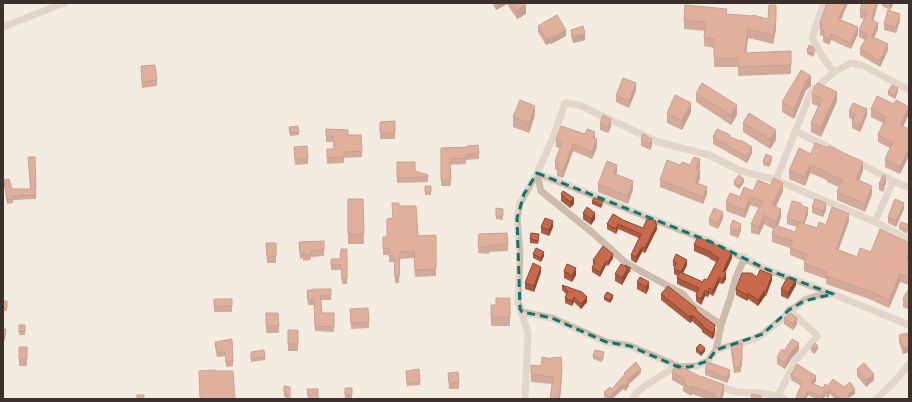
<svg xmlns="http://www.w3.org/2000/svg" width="912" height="402" font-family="Lato,sans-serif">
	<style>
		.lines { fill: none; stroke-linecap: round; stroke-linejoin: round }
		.street { stroke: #cdbbac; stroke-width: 7 }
		.wall { fill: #ac5a40 }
		.shaded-wall { fill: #8c4a34 }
		.building { fill: #c8694b; stroke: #8c4a34 }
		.marked { fill: none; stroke: #0f766e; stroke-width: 3; stroke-dasharray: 8 5; stroke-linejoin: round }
	</style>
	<rect width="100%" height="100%" fill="#f4ebe1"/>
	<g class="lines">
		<path class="street" d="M824,3L812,38L824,59L834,72
			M3,27L64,3
			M795,131L836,151
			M856,161L893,181L909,188
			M537,173L711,242L766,269L833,294L909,325
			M537,173L541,191L594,234L626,263L683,294L693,306L721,325
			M776,180L811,92L834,72L851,63L862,65L909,90
			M875,222L893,181
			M522,312L552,318L606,342L630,346L684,369
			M716,350L721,325L730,299L736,277L745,257
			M716,385L736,392L760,393L778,396L784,399
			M778,396L795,361L817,337L816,334L789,310
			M525,399L528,333L518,302L520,253L517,218L520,203L537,173L553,138L565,103L579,105L658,142L709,155L741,171L776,180L875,222L909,240
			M633,399L637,392L645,386L670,370L678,367L697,366L708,361L716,350L754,339L763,334L786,316L789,310C799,307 797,305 805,300C813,296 824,295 833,294
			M876,399L896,380L909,364"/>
	</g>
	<path class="wall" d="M492,3H525L526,14L517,19L507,4L496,10Z
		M827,3H848L841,20L858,34L851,49L831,40L829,45L823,42V36L820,35V23Z
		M862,3H878L873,21L878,29L874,38L888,50L880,67L860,55V49L865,40L859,37V30L865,19L860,18V11Z
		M882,3H894L890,10L882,6Z
		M727,14L776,29L773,44L748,38L746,53L791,51V74L738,76V67H714V48L704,46V37L705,31L684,29V20Z
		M900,20L896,33L884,30V24Z
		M538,26L566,36L551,44L550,43L546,45L538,32Z
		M571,30L585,40L573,43L571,36Z
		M807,51L815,53L813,57L807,54Z
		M141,66L157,80V86L142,88L141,73Z
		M811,86L806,90L794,119L782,112V102Z
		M636,90L629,108L616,102V96Z
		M898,91L895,99L888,95V92Z
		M696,93L737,115L731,125L696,102Z
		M812,94L837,101L821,137L811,132V123L818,106L812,104Z
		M871,109L909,114L903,126L900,174L885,167V159L890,148L878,142V135L883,123L871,117Z
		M849,111L867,115L860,132L852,128V122L853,120L849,118Z
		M691,112L682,130L667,123V113Z
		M535,115L529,133L513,127V117Z
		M395,121V139H380V122Z
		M600,123L611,126L608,133L600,130Z
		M743,123L776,140L770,149L743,132Z
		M289,127L299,132V135L290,136Z
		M326,129L348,135L362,151V157L344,158V163L327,164V149H334L333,142H326Z
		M643,134L652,145L650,150L641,146V140Z
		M713,137H730L752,153L747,163L713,144Z
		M595,139L597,147L592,159L573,151L563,178L557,176V170L555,169V162L560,148L556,147V140Z
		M294,147L308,158V164L295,165Z
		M441,148L479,153V159L466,160V164L450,165L451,186H441Z
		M811,154L863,171L859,181L872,194L865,212L837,200V192L839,187L827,182V180L810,173L805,186L789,179V171Z
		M28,157L36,193V199L13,200V203L7,204L4,184V180L12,189H30Z
		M772,160L769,167L763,165V161Z
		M397,162L415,171L428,175V182L397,183Z
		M680,165L700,166L699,170L700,178L698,183L707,194L703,204L660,187V180Z
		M617,173L616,175L633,189L628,204L598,192V184Z
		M734,181L744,182L739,189L734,185Z
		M886,183L883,192L879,190V184Z
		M425,186H431V195H425Z
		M753,191H783L776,207L781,217L778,226L795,232L797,227L787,224V218L801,205L808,214L804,224L817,228L826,225L849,221L838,250L857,257L871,252L909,243V285L900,282L889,308L869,299L826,284V279L804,271V263L805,261L790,255V248L772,242V234L773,229L764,224L759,235L751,233V224L759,208L750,205L745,218L726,211V202Z
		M561,194L574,204L570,208L561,201Z
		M348,199H363L364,244H348Z
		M592,201L603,204L601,208L592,204Z
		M399,206L418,236L436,235V276L415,277L414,258L400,259L399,283H395L394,262H389V255H383V237H387L392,218Z
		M812,207L826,210L823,217L812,213Z
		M496,208L503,209V220L496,219Z
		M904,209L896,227L888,223V217Z
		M583,213L595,219L591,225L583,219Z
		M723,218L718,229L709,225V219Z
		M623,220L643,228L656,224L657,229L645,253L642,252L636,263L631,260V255L639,238L618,229L616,234L607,229V224Z
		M909,225L907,234L899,229V226Z
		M541,227H553L549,236L541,233Z
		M730,228L741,230L738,238L730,235Z
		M479,234L508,244V251L489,252V254L478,253Z
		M539,238L538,244L530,243V239Z
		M299,242L324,250V256L311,257V260L303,261V258L300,259Z
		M266,243H276V263H267Z
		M694,245L732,258L725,273L726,279L723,284L719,283L713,296L709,294L708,297L705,296L701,305L696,301V296L697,293L677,284V278L678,276L674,274V269L675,267L673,266V261L687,265L683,273L703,282L707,280L716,262L710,259V258L694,251Z
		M347,249V284H342L341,270H331V259H340Z
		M533,254L544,256L541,262L533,258Z
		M613,258L608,266L606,265L600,277L592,272V268L593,265V260Z
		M625,266L631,271L629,273H628V274L622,285L615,281V274Z
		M564,271L576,275L572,282L564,278Z
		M541,272L534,292L525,289V283Z
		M757,277L772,280L766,296H765L758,306L748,299L747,301L736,295V289Z
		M637,282L649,288L646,294L637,289Z
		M562,285L587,302L581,309L574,302L572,306L565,303V298L566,294L562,290Z
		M796,285L788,299L781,296V289Z
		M331,289V300H321L322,313H334V332L315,331L314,305H308L307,290Z
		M909,291V310L903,307V299Z
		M661,294L696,310L715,331L714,337L712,339L702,332V330L692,321L690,323L661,300Z
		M604,297L613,298L610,303L604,300Z
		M510,298V326H491V305H496Z
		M214,299H232V312H214Z
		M3,301H7V311H3Z
		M350,309L369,322V328L351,329Z
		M266,313H278L279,333H266Z
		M784,318L797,324L793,330L784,324Z
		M19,325H25V335H19Z
		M3,329H6L5,340H3Z
		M288,330H298V351H288Z
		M899,335L909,340V352L903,354L899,342Z
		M215,342L233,361V366L226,367L225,356L217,357L215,346Z
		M742,343V367H741V372L734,373L731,351V345Z
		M19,347H27V366H19Z
		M696,348L705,351L701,356L696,352Z
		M811,348L818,349L814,354L811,351Z
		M799,350L791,359L785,369L777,364V357Z
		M251,352L265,357V360L251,362Z
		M593,356H604L602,362L593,359Z
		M531,365L562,377L560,399H550L552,384L531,382Z
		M705,369L730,376L727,383L705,375Z
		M857,369L874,380L866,387L857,376Z
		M406,371L420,382V385L407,386Z
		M672,372L724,393L722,399H707L692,394L691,396L683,391V386L672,380Z
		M448,373L459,382V389H449Z
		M624,373H641L629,384V386L625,391L623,389L612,399H607L604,397V392L612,389L624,375Z
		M791,375L816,381L814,384L823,388L828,386L844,387L855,394L850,397L851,399H835L830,394L828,398L825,396L823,399H816L808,395L806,399H796V397L801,386L791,380Z
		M284,386L290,399H287L284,396Z
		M345,388H352V399H345Z
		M307,389L318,399H309L307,394Z"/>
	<path class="shaded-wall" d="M496,3H507V4L496,10Z
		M846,3H848L838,25V19Z
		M876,3H878L872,26V20Z
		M891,3H894L890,10V4Z
		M526,5V14L517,19V10Z
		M776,5V29L773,44V35Z
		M900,14V20L896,33V27Z
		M878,23V29L871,43V36Z
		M858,27V34L851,49V43Z
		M748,29V38L745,62V53Z
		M566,30V36L551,44V38Z
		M585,34V40L573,43V37Z
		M831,34V40L829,45V39Z
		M550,37V43L546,45V39Z
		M888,44V50L880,67V61Z
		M811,76V86L806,90L794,119V109L806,81Z
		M636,83V90L629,108V101Z
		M898,88V91L895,99V96Z
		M837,92V101L821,137V127Z
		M691,103V112L682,130V121Z
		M737,105V115L731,125V115Z
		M535,106V115L529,133V123Z
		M909,107V114L900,133V125Z
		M867,109V115L860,132V126Z
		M611,119V126L608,133V127Z
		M776,130V140L770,149V139Z
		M595,132V140L593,138Z
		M597,139V147L592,159V152Z
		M652,139V145L650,150V144Z
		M573,144V151L563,178V171Z
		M752,147V153L747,163V157Z
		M909,148V156L900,174V167Z
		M772,157V160L769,167V164Z
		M700,159V166L696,176V169Z
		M863,162V171L856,188V179Z
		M617,165V173L613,181V173Z
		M810,165V173L805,186V177Z
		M700,170V178L695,189V182Z
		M886,177V183L883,192V185Z
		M744,179V182L739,189V186Z
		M633,181V189L628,204V196Z
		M783,183V191L772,214V205Z
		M872,186V194L865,212V204Z
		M707,187V194L703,204V197Z
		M750,197V205L745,218V210Z
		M574,198V204L570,208V202Z
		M826,203V210L823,217V211Z
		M904,203V209L896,227V221Z
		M808,208V214L803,229V223Z
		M781,209V217L776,230V222Z
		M723,212V218L718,229V223Z
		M595,213V219L591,225V219Z
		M849,214V221L836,257V249Z
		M764,215V224L759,235V227Z
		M553,221V227L549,236V230Z
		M656,221L657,229L645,253V248Z
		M618,224V229L616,234V229Z
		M741,224V230L738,238V232Z
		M642,247V252L636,263V257Z
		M544,252V256L541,262V258Z
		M732,252V258L723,277V271Z
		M909,252V260L906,268V260Z
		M613,254V258L608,266V262Z
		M687,260V265L681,277V272Z
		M606,261V265L600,277V272Z
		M541,267V272L534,292V286Z
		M576,268V275L572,282V276Z
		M628,268V274L622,285V278Z
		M726,273V279L723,284V279Z
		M900,274V282L889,308V300Z
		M772,275V280L766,296V291Z
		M719,277V283L713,296V290Z
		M796,279V285L788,299V293Z
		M649,282V288L646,294V287Z
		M709,288V294L708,297V292Z
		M705,290V296L701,305V299Z
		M765,290V296L758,306V300Z
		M748,293V299L747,301V295Z
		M613,295V298L610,303V300Z
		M574,297V302L572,306V301Z
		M587,297V302L581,309V304Z
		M692,315V321L690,323V317Z
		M797,318V324L793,330V324Z
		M715,325V331L714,337L712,339V333Z
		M799,343V350L791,359L785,369V363L791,352Z
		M818,346V349L814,354V350Z
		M909,346V352L903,354V347Z
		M705,348V351L701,356V353Z
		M562,369L560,399H559Z
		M641,369V373L629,384V386L625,391V386L627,380Z
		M730,370V376L727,383V378Z
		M874,374V380L866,387V380Z
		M816,376V381L811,388V383Z
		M623,384V389L612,399H609V397Z
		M724,385V393L722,399H720Z
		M692,386V394L691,396V388Z
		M830,389V394L828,398V393Z
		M855,389V394L847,399V395Z
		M808,391V395L806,399H804Z
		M825,391V396L823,399H822V397Z"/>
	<path class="building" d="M512,3H525L526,5L517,10Z
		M827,3H846L838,19L858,27L851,43L831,34L829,39L823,36L825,31L820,29L822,24L820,23Z
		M862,3H876L872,20L878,23L871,36L888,44L880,61L860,49L868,35L859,30L867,13L860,11Z
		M685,5L727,9L726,14L753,16V15L768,19L769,5H776V20L773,35L748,29L745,53L791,51V65L738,67V58H714V39L704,37L706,22L684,20Z
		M888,10L900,14L896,27L884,24Z
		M557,15L566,30L551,38L550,37L546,39L538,26Z
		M583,26L585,34L573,37L571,30Z
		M809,45L813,47L815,50L813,54L807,51Z
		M155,65L157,80L142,82L141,66Z
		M801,70L811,76L806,81L794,109L782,102Z
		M623,78L636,83L629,101L616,96Z
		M702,83L737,105L731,115L696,93Z
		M818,83L837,92L821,127L811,123L822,99L812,94L815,86Z
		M892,85L898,88L895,96L888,92Z
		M675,95L691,103L682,121L667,113Z
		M877,96L894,104L896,100L909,107L900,125L909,129V148L900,167L885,159L893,142L878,135L886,117L871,109Z
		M520,100L535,106L529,123L513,117Z
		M853,103L867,109L860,126L852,122L855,114L849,111Z
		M749,113L776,130L770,139L743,123Z
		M603,115L611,119L608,127L600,123Z
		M395,121V133H380V122Z
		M298,126L299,132L290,133L289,127Z
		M561,126L585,134L587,129L595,132L593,138L597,139L592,152L573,144L563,171L557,168L559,164L555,162L562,142L556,140Z
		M326,129L348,130V135H361L362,151L344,152V157L327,158V149H334L333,136H326Z
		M717,129L730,135V137L740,141L741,140L752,147L747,157L713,137Z
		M643,134L652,139L650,144L641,140Z
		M815,143L828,148L829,146L863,162L856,179L872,186L865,204L837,192L842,180L827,173L828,172L810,165L805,177L789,171L799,148L811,154Z
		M478,145L479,153L466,154V158L450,159L451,180H441V148L468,147L467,146Z
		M307,146L308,158L295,159L294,147Z
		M766,154L772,157L769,164L763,161Z
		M28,157H35L36,189L35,190L36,195L13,196V199L7,200L4,180L9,179L12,189H31Z
		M694,157L700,159L696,169L700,170L695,182L707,187L703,197L660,180L667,160L680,165L682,162L690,165Z
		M607,161L617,165L613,173L633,181L628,196L598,184Z
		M397,162H415V171L428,175V177L397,178Z
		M739,175L744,179L739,186L734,181Z
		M883,175L886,177L883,185L879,184Z
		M774,178L783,183L772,205L781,209L776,222L764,215L759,227L751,224L762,201L750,197L745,210L726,202L730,193L740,197L744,187L753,191L758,180L770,185Z
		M425,186H431V192H425Z
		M563,191L574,198L570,202L561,194Z
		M594,198L603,201L601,205L592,201Z
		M348,199H363L364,234H348Z
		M815,199L826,203L823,211L812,207Z
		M895,199L904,203L896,221L888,217Z
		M792,201L801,203V205L808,208L803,223L787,218Z
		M392,203H399V206H416L418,236L436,235V269L415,270L414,251L400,252L399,277H395L394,256H389V248H383V237H387V219L393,218Z
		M587,207L595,213L591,219L583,213Z
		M832,207L849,214L836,249L857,257L860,248L871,252L880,229L909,243V252L906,260L909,261V277L900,274L889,300L869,291L826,276L827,272L804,263L807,254L790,248L793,241L772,234L775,225L795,232L799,222L817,228L819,222L826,225Z
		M496,208L503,209V216H496Z
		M714,208L723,212L718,223L709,219Z
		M613,214L623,220L643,228L647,219L650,220V218L656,221L655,223L657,224L645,248L642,247L636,257L631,255L641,234L618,224L616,229L607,224Z
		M545,218L553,221L549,230L541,227Z
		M733,220L741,224L738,232L730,228Z
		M901,222L909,225L907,230L899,226Z
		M507,233L508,244L489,245V247H478L479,234Z
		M531,233L539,234L538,241L530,239Z
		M698,236L732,252L723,271L726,273L723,279L719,277L713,290L709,288L708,292L705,290L701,299L696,296L699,288L677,278L680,272L703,282L704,279L707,280L719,258L710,253L711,252L694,245Z
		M324,241V250L311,251V254L303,255V252H300L299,242Z
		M266,243H276V256H267Z
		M603,246L613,254L608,262L606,261L600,272L592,268L595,262L593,260Z
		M536,248L544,252L541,258L533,254Z
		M341,249H347V279H342L341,265H331V259H340Z
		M676,254L687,260L681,272L674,269L676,263L673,261Z
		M533,263L541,267L534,286L525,283Z
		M567,264L576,268L572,276L564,271Z
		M621,264L628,268L622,278L615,274Z
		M625,265L631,268L629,270L628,269V268L625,266Z
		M760,270L772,275L766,291L765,290L758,300L748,293L747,295L736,289L742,273H751L757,277Z
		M788,276L796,279L788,293L781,289Z
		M640,277L649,282L646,287L637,282Z
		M562,285L582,292L587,297L581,304L574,297L572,301L565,298L568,291Z
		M668,286L696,308V310L704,317L715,325L714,331L712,333L702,326L703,325L692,315L690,317L661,294Z
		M313,289H331V295H320L322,313H334V327L315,326L314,300H308L307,290H313Z
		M907,291H909V302L903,299Z
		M607,292L613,295L610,300L604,297Z
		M496,298H510V317H491V305H496Z
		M214,299H232V306H214Z
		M3,301H7V307H3Z
		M368,308L369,322L351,323L350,309Z
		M266,313H278L279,326H266Z
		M790,313L797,318L793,324L784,318Z
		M19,325H25V331L19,332Z
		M3,329H6L5,337H3Z
		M288,330H298V344H288Z
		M907,333L909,340V346L903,347L899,335Z
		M232,339L233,361L226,362L225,352H217L215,342Z
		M792,339L799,343L791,352L785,363L777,357L782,349L784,351Z
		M742,343V361H740L741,367H734L731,345Z
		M815,343L818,346L814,350L811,348Z
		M700,344L705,348L701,353L696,348Z
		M19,347H27V359H19Z
		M264,350L265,357L251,359V352Z
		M595,350L604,352L602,359L593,356Z
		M542,357L551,359V358L561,357L562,369L559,399H550L553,377L531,374V365L541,366Z
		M636,362L641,369L627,380L629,381L625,386L623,384L609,397L604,392L610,387L612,389L625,374L624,373Z
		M708,362L730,370L727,378L705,369Z
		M864,363L874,374L866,380L857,369Z
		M797,364L816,376L811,383L823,388L825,384L828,386L833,379L844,387L850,382L855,389L847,395L851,399H840L830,389L828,393L825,391L822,397L808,391L804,399H799L796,397L802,383L791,375Z
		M676,365H678L701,377V376L724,385L720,399L714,397L715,394L692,386L691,388L683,383L685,380L672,372Z
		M419,369L420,382L407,383L406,371Z
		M215,370V371H233L235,399H200L199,371Z
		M458,372L459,382L449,383L448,373Z
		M284,386L290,387V399L284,392Z
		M345,388H352V395H345Z
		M307,389H318V399H311Z
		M752,394L761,396V399H751Z
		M137,395H144V399H137Z"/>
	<path d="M0 0H912V402H0ZM537,173L711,242L766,269L833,294L804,301L789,310L763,334L716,350L708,361L690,367H678L630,346L606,342L552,318L522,312L520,309L517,218L524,194Z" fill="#f4ebe1" fill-opacity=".55" fill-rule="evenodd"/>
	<path class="marked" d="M537,173L711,242L766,269L833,294L804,301L789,310L763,334L716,350L708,361L690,367H678L630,346L606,342L552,318L522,312L520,309L517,218L524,194Z"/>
	<rect width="912" height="402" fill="none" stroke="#3b302b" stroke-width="8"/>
</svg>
